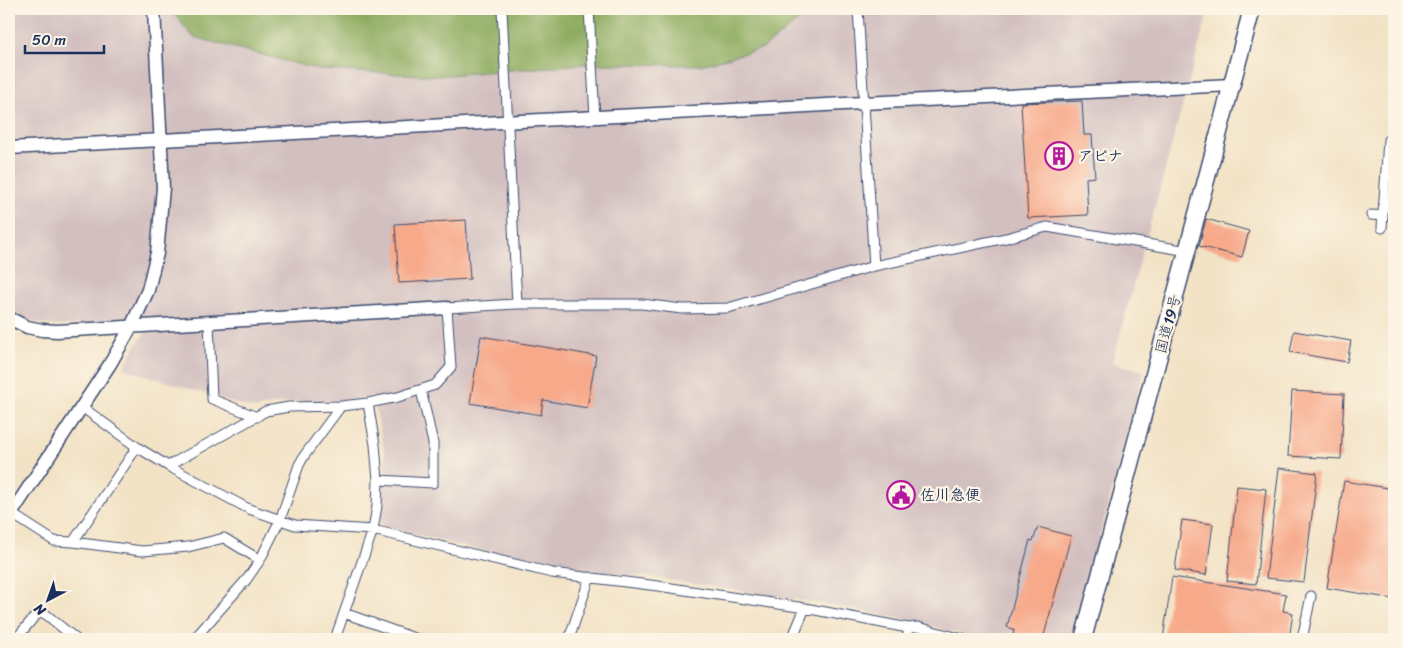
<svg xmlns="http://www.w3.org/2000/svg" width="1403" height="648" font-family="Sriracha,'Klee One',sans-serif">
	<style>
		.industrial { fill: #d2bfc0 }
		.forest { fill: #8cab5e; stroke: #546d5e }
		.building { fill: #f7a98a }
		.lines { fill: none; stroke-linecap: round; stroke-linejoin: round }
		.street-casing { stroke: #3b4a6e; stroke-width: 11 }
		.secondary-casing { stroke: #3b4a6e; stroke-width: 15 }
		.highway-casing { stroke: #3b4a6e; stroke-width: 19 }
		.street { stroke: #fff; stroke-width: 9 }
		.secondary { stroke: #fff; stroke-width: 12 }
		.highway { stroke: #fff; stroke-width: 16 }
		.labels { text-anchor: middle; stroke-width: 4.5; stroke-linejoin: round; paint-order: stroke }
		.poi-label { font-size: 15px; font-weight: bold; fill: #1b2f5e; stroke: #fcf5e5; text-anchor: start }
		.street-label { font-size: 15px; fill: #1b2f5e; stroke: #fcf5e5 }
	</style>
	<rect width="100%" height="100%" fill="#fcf5e5"/>
	<filter id="ink" filterUnits="userSpaceOnUse"><feTurbulence type="fractalNoise" baseFrequency=".02" numOctaves="2"/><feDisplacementMap in="SourceGraphic" scale="10" xChannelSelector="R" yChannelSelector="G"/><feConvolveMatrix kernelMatrix="1 2 1 2 8 2 1 2 1" color-interpolation-filters="sRGB"/></filter>
	<filter id="wash" filterUnits="userSpaceOnUse"><feTurbulence type="fractalNoise" baseFrequency=".0096" numOctaves="4" result="noise"/><feDisplacementMap in="SourceGraphic" scale="20" xChannelSelector="R" yChannelSelector="G"/><feGaussianBlur stdDeviation="1.12" result="paint"/><feColorMatrix in="noise" values="0 0 0 0 0 0 0 0 0 0 0 0 0 0 0 0 0 1.4 0 .05"/><feComposite in="paint" operator="in"/></filter>
	<g filter="url(#wash)">
		<rect width="100%" height="100%" fill="#f3e3c6"/>
		<path class="industrial" d="M9,9H1209L1112,363L1144,371L1072,639H978L920,623L844,607L656,578L558,567L491,553L384,527L381,522L385,455L373,397L353,400L294,402L266,406L255,409L219,399L216,395L206,394L123,368L140,339L155,320L57,326L37,323L20,317L9,311Z"/>
		<path class="forest" d="M170,9H812L764,48L701,65L586,64L437,76L320,70L193,37Z"/>
		<g id="blocks">
			<path class="building" d="M1082,101L1084,135H1092L1095,177L1086,178L1088,215L1028,218L1021,103Z
				M1206,219L1249,231L1242,257L1199,246Z
				M466,220L470,279L399,283L395,224Z
				M1294,331L1351,341L1347,362L1290,352Z
				M481,336L596,356L587,408L543,400L541,415L470,403Z
				M1292,391L1344,394L1341,459L1288,456Z
				M1279,468L1317,473L1304,582L1266,578Z
				M1344,481L1394,489V599L1327,588Z
				M1237,486L1266,489L1256,584L1227,581Z
				M1182,520L1213,524L1206,575L1175,570Z
				M1038,527L1071,536L1043,639H1023L1013,636L1014,630L1007,627L1030,540L1033,541Z
				M1172,577L1286,594L1283,611L1293,613L1289,639H1163Z"/>
		</g>
	</g>
	<g filter="url(#ink)">
		<use href="#blocks" fill-opacity="0" stroke="#3b4a6e" stroke-width="1"/>
		<g class="lines">
			<defs>
				<path id="street" d="M502,9L517,304
					M589,9L595,118
					M858,9L874,266
					M1371,215L1383,216
					M1382,228L1388,140
					M209,322L212,399L257,417
					M82,407L137,447L168,466L249,509L295,525L373,530L552,573L658,586L805,608L908,628L918,627L963,639
					M168,466L266,411L289,407L341,406L368,403L398,397L435,385L451,367L447,308L517,304H642L682,309L728,308L874,266L1006,238L1047,227L1188,251
					M378,480L433,483V443L421,390
					M9,512L54,541L73,542L142,551L188,547L224,538L260,560
					M73,542L137,447
					M344,613L417,639
					M16,639L35,616L43,612L76,639
					M194,639L247,579L260,560L280,520L299,465L304,456L341,406
					M335,639L373,530L377,506L378,480L375,445L368,403
					M569,639L590,577
					M792,639L805,608
					M906,639L910,628
					M1302,639L1311,596"/>
				<path id="secondary" d="M9,148L863,103L1232,85
					M9,318L27,327L42,330L57,331L447,308
					M9,517L110,364L131,327L148,290L157,253L163,188L154,9"/>
				<path id="highway" d="M1083,639L1252,9"/>
			</defs>
			<use href="#street" class="street-casing"/>
			<use href="#secondary" class="secondary-casing"/>
			<use href="#highway" class="highway-casing"/>
			<use href="#street" class="street"/>
			<use href="#secondary" class="secondary"/>
			<use href="#highway" class="highway"/>
		</g>
	</g>
	<defs>
		<symbol id="building-ring" viewBox="-11 -11 22 22"><circle r="9.5" fill="#fcf5e5" stroke="#b5179e" stroke-width="1.5"/><path d="M-4-6H4V6H1V3H-1V6H-4ZM-2.5-4.3h1.7v1.8h-1.7ZM.8-4.3h1.7v1.8H.8ZM-2.5-1h1.7V.8h-1.7ZM.8-1h1.7V.8H.8Z" fill="#b5179e"/></symbol>
		<symbol id="civic-ring" viewBox="-11 -11 22 22"><circle r="9.5" fill="#fcf5e5" stroke="#b5179e" stroke-width="1.5"/><path d="M-.6-6.5H3V-4.5H.6V-3L4-1V1h2V6H-6V1h2V-1L-.6-3ZM-1.2 2.5V6h2.4V2.5Z" fill="#b5179e"/></symbol>
	</defs>
	<g fill-rule="evenodd">
		<use href="#building-ring" x="1043" y="140" width="32" height="32"/>
		<use href="#civic-ring" x="885" y="479" width="32" height="32"/>
	</g>
	<g class="labels">
		<g class="poi-label">
			<text x="1078" y="161">アピナ</text>
			<text x="920" y="500">佐川急便</text>
		</g>
		<g class="street-label">
			<text transform="translate(1168 324) rotate(-75)" y="5">国道19号</text>
		</g>
	</g>
	<rect width="1403" height="648" fill="none" stroke="#fcf5e5" stroke-width="30"/>
	<g transform="translate(48 600) rotate(221)" stroke="#fcf5e5" stroke-width="4" paint-order="stroke">
	<path d="M0-4L9 19L0 12L-9 19Z" fill="#1b2f5e"/>
	<text y="-8" font-size="14" font-weight="bold" text-anchor="middle" fill="#1b2f5e">N</text>
	</g>
	<path d="M25 45v8h79v-8" fill="none" stroke="#1b2f5e" stroke-width="2.5"/>
	<text x="32" y="45" font-size="15" fill="#1b2f5e" stroke="#fcf5e5" stroke-width="4" paint-order="stroke">50 m</text>
</svg>
